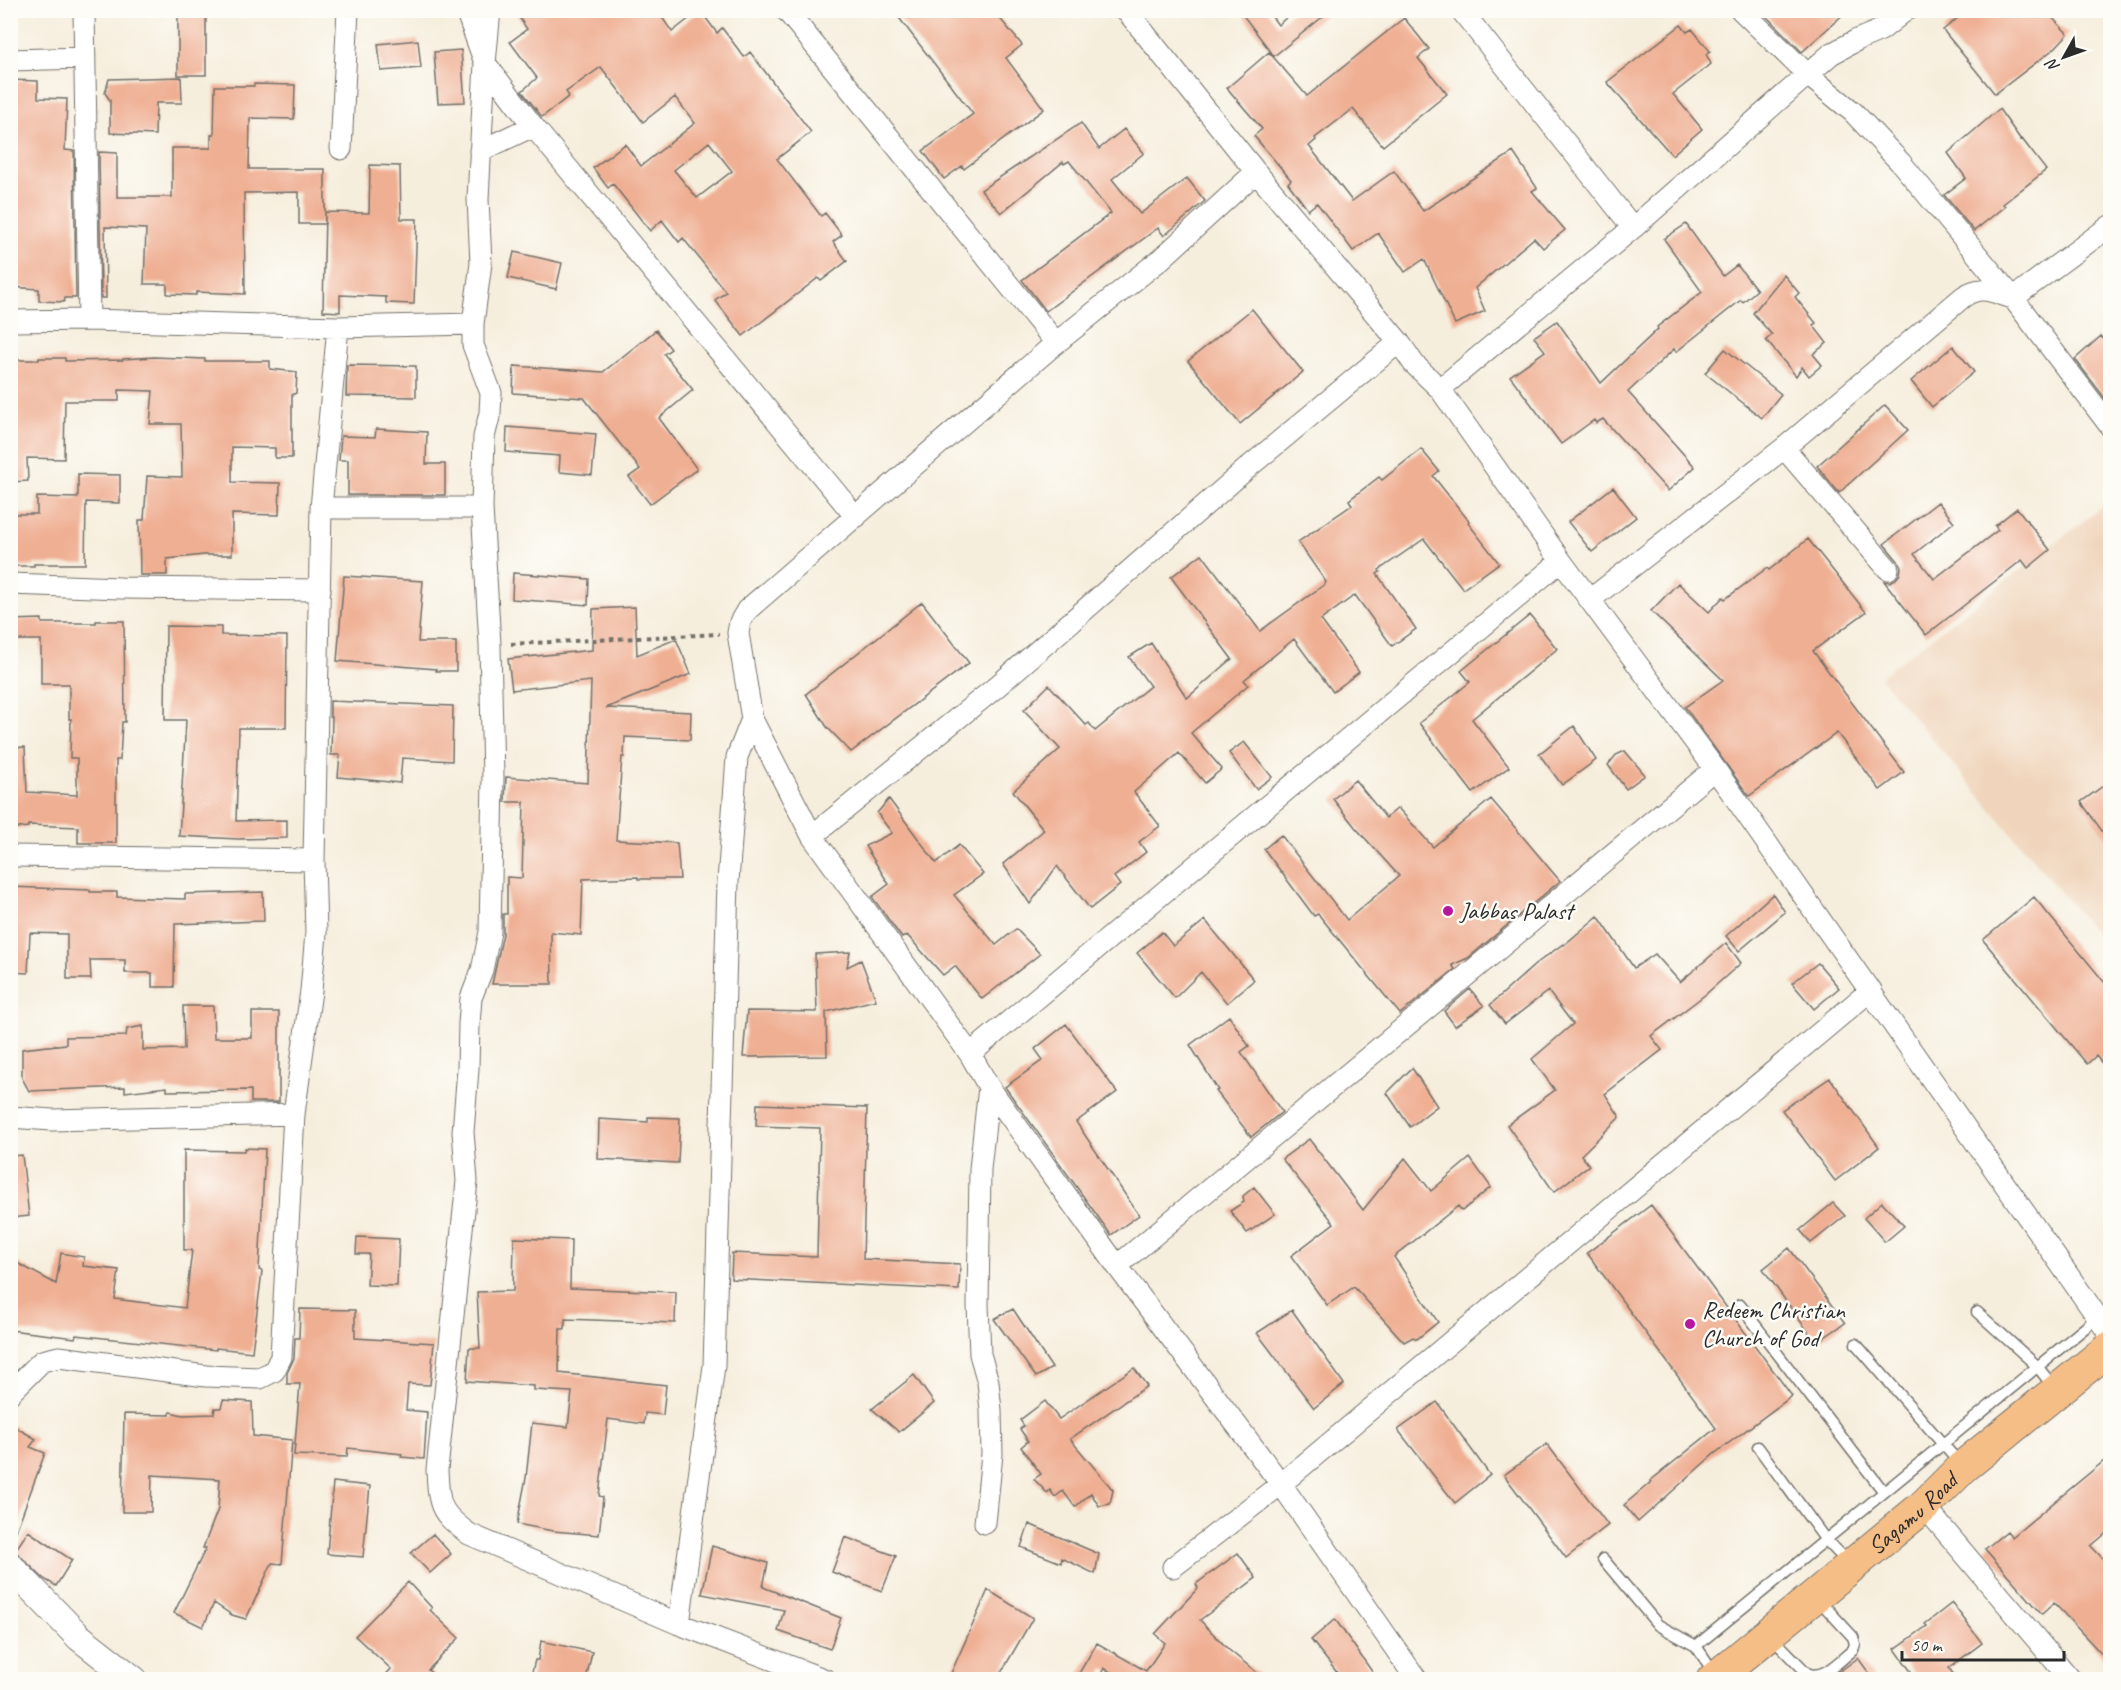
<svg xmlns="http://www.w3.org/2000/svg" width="2121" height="1690" font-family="Caveat,sans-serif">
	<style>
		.built { fill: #f0d5bc }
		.building { fill: #efaf93; fill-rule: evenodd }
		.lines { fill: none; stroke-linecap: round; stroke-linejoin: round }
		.service-casing { stroke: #726f69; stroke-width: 13 }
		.minor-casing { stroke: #726f69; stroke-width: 23 }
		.tertiary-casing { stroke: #726f69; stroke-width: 29 }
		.trunk-casing { stroke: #726f69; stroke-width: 35 }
		.path { stroke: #726f69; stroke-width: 4; stroke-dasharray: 4.5 4.5; stroke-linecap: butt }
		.service { stroke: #fff; stroke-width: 10 }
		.minor { stroke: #fff; stroke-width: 21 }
		.tertiary { stroke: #fff; stroke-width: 27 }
		.trunk { stroke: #f6be87; stroke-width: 33 }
		.poi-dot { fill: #b5179e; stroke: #fdfcf7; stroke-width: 2 }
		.labels { text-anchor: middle; stroke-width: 5; stroke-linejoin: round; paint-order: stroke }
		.poi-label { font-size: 24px; fill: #2b2b2b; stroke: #fdfcf7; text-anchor: start }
		.street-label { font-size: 24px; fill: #2b2b2b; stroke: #fdfcf7 }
	</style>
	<rect width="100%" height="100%" fill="#fdfcf7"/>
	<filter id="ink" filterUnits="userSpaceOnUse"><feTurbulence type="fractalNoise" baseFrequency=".0167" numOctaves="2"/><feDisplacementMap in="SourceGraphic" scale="12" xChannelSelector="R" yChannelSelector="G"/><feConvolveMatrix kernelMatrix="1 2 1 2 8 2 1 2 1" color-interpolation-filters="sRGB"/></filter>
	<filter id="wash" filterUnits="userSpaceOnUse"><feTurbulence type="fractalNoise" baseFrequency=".008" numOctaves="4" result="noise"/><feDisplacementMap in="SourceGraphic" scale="24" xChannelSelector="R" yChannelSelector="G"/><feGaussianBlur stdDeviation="1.35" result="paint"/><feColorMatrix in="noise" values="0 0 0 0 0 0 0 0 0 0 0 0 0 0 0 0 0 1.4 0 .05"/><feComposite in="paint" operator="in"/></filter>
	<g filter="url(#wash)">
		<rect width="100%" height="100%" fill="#f6eedd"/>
		<path class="built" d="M2110,501V951L1880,677Z"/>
		<g id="blocks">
			<path class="building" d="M178,10H206V75H178Z
				M514,10H657L672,32L700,10L717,33L722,28L744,57L750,52L811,132L777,159L821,216L825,213L842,235L833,242L847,261L821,281L818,278L743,336L715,300L726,292L683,238L679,242L662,220L650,231L613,184L608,188L593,168L625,144L641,166L695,123L675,97L643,122L601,67L566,92L569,96L542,117L522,91L537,78L510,42L527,29ZM709,142L732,171L697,198L674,170Z
				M893,10H993L1022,45L1006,58L1044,109L964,169L962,166L944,179L923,151L973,114Z
				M1239,10H1267L1278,25L1295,10H1331L1274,56Z
				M1760,10H1848L1802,52Z
				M1968,10H2045L2068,34L2055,48L1995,94L1943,30Z
				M1404,18L1429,49L1418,58L1447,94L1383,146L1353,109L1315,138L1316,140L1309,146L1352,201L1394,171L1423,211L1513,152L1537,188L1532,191L1565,230L1543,248L1534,238L1475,288L1485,311L1455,324L1424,259L1405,272L1378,233L1353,251L1317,203L1308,210L1288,183L1291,180L1254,136L1262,129L1227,88L1269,52L1307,96Z
				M1681,25L1687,32L1692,29L1710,51L1706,54L1711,64L1673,94L1702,129L1672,155L1607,82Z
				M418,40L421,68L381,71L378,44Z
				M461,50L465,102L438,103L434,52Z
				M181,77L182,103H156L155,135L110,133V100L105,93L109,79Z
				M10,80L38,81V98L67,99L65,150L74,151L76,298H65L64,302L39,301V289L10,287Z
				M254,84L295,85L294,119L250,118L249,169H325V224H299V192L244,193L245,294L196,292V295L167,294V284H144L146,229L105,227L106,298H101L99,152L117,153V197H172V148H211V135H214L215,86H254Z
				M1999,109L2021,140L2022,139L2046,170L2003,204L2005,206L1974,231L1944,195L1966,178L1948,153Z
				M1081,123L1099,149L1124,129L1144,153L1112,179L1140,214L1187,178L1205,201L1164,236L1158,228L1046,311L1022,280L1111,213L1069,161L1064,164L1063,162L1001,213L981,190Z
				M370,165L400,166L401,219H417L414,304L386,303V297L340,295V312L323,311L325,212L369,213Z
				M1686,224L1723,276L1737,265L1757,290L1743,302L1741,300L1676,352L1674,349L1628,392L1695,467L1668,491L1603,419L1596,423L1594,420L1561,444L1510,376L1545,351L1534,337L1557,321L1601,383L1658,329L1657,327L1702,292L1664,239Z
				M514,252L562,263L556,289L508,278Z
				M1784,275L1799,293L1795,297L1816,323L1813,325L1827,343L1813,354L1822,365L1809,376L1802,367L1796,376L1766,340L1772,335L1753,313Z
				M1252,309L1303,372L1240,424L1188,361Z
				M656,330L671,349L664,354L693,390L659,418L697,469L650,504L629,477L640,469L584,398L513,393L514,366L603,372Z
				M2101,336L2110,347V405L2075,359Z
				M1953,346L1974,372L1932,407L1911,381Z
				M1725,349L1781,394L1762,418L1705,373Z
				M154,357L205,359V361H270V369L297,372L296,393L292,395V458H275V448L232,447V482L280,483L279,515L232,514V555H204L167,559V575H140L139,520H144L147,476L182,477L181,424H150L153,391L119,390V401H65L64,459L27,458L28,481L10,482L11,360H39V358H65V361L123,360V359Z
				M347,365L416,366V397L346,396Z
				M1885,405L1908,430L1839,493L1817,466Z
				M507,427L596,434L592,475L559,472L560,456L506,452Z
				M376,429L427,432L426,464H445V495H348V460H339L341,436L375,437Z
				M1421,449L1439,471L1433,476L1469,521L1468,523L1499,563L1463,589L1424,539L1379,570L1380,572L1377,574L1416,629L1392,646L1355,595L1321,620L1359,672L1333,692L1294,639L1244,680L1248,685L1191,733L1222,769L1205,783L1179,753L1134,792L1160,826L1139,842L1146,852L1114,877L1120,885L1090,909L1057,866L1030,904L1003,864L1044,830L1013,791L1060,749L1024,710L1049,685L1086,725L1089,723L1095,731L1150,686L1129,657L1151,643L1187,698L1232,659L1171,577L1202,554L1260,631L1325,584L1326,582L1298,542L1352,505L1349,500L1379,477L1382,480Z
				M78,474L120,475V503L86,502L85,564H34V566H10V514H37V497L78,498Z
				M1613,487L1636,517L1592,552L1568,522Z
				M1938,502L1954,522L1914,554L1934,579L1998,530L1995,526L2017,508L2050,550L2028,568L2022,560L1926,635L1884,581L1890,582L1896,579L1900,574L1901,567L1898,561L1884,544Z
				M1808,539L1866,612L1813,651L1904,772L1880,790L1837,733L1749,796L1685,707L1723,680L1651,611L1678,583L1709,612L1723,597L1725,599L1767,568L1769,570Z
				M513,573L589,579L588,605L512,599Z
				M344,576L423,581L418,642H456V671H436V669L337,661Z
				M922,602L969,663L851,752L827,727L806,694Z
				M635,607L637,655L676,639L691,674L606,708L691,712L690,740L625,737L624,757H622L616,840L677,843L680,879H638V877L583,879L581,935L551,932L552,984H492L503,934V914H507V877L522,878L524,802H505L506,777L588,783L591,681L512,690L508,659L592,650L593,609Z
				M1530,615L1557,649L1472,719L1509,767L1473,793L1419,723L1470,682L1461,671Z
				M42,619V623H96V621H124L125,722H122L120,760H116V843H78V827L28,825V827L10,829V748L25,747L27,792L77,795V758H70L71,719H69V684H41V640H12L11,620Z
				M166,626L221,627V635L287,636L286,728H239L236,821L287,820V838L238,839L179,836L186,720H165Z
				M330,701L453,706L452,761L402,758L400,783L338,777L340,755H331L332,717H330Z
				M1574,726L1596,760L1562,785L1539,754Z
				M1244,742L1272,777L1256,789L1229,753Z
				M1625,751L1645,775L1626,789L1608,765L1616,755Z
				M1355,780L1386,818L1398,808L1433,847L1491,799L1560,881L1468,958L1452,965L1455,969L1400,1014L1318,914L1314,916L1264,849L1281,835L1347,920L1399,876L1355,827L1333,799Z
				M2110,781V842L2081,802Z
				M889,799L936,863L959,845L983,874L954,895L996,945L1016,929L1040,954L982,999L955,966L943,975L907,935L902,938L872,897L889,884L865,846L892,833L877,813Z
				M10,887L90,890V892H117V897L185,899V894L263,892L264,921L175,924L174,987H152V973H125V960H90L91,979H67V934L30,933L28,973L10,972Z
				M1773,894L1785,912L1739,951L1726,936Z
				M2034,897L2110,989V1073L2096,1056L2087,1064L1983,940Z
				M1598,916L1634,968L1655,954L1680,982L1726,943L1741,963L1706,994L1651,1036L1662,1050L1605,1094L1620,1117L1581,1155L1589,1165L1554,1192L1507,1125L1555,1090L1532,1059L1573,1024L1548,991L1505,1024L1490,1005L1537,963L1563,944L1564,945Z
				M1205,920L1254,980L1227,1003L1201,972L1175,998L1137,953L1162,932L1173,946Z
				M850,952L847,967L861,960L876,1000L826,1012L827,1056L743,1057L747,1011L817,1012L815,954Z
				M1818,963L1839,988L1814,1009L1792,983Z
				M1470,989L1484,1006L1455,1026L1444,1011Z
				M183,1006H213L214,1038H252V1012H279V1102H251V1090L167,1091V1087L125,1092V1087L29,1091L22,1078V1049L66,1044V1037L126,1036L127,1029L143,1026V1050L184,1049Z
				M1229,1016L1249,1046L1241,1052L1282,1112L1251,1137L1216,1091L1218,1090L1190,1045Z
				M1066,1024L1117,1092L1076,1122L1139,1215L1111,1235L1005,1087L1043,1060L1035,1049Z
				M1412,1068L1437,1106L1410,1127L1387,1093Z
				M1830,1078L1879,1147L1835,1181L1782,1110Z
				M757,1104L867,1108L863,1259L960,1264L959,1290L731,1279L732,1253L817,1257L820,1128L756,1126Z
				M648,1117L680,1118L678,1163L598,1159L599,1119L648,1122Z
				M1309,1139L1363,1210L1405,1158L1431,1191L1470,1158L1491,1187L1462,1211L1458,1206L1394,1257L1438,1322L1417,1339L1413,1337L1404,1342L1354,1287L1327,1305L1291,1256L1334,1223L1282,1159Z
				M245,1148L265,1149L259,1270L262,1271L252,1352L216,1348V1350L76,1335L75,1338L10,1330V1259L56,1284L61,1253L84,1257L83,1266L119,1270L115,1299L185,1308L192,1250H184V1150L244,1151Z
				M22,1155L29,1216L10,1218V1156Z
				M1254,1187L1275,1214L1247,1233L1230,1211L1244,1202L1243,1196Z
				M1882,1202L1904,1226L1885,1242L1864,1218Z
				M1833,1203L1845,1216L1811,1243L1800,1230Z
				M1651,1205L1792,1396L1714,1454L1638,1522L1624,1505L1651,1482L1650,1481L1716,1428L1587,1253Z
				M357,1237L399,1239L397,1286L367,1285L369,1254H356Z
				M514,1238L571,1240L570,1288L676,1292L675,1323L565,1319V1329H560L559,1373L666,1385L663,1415L645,1413L644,1424L608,1419L599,1496L603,1497L599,1535L553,1531L517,1524L526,1478L532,1423L568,1427L572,1392L534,1390V1386L467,1381L469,1348H480L477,1292L513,1291Z
				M1789,1248L1845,1323L1816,1343L1763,1269Z
				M300,1309L355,1310V1338L434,1343L430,1385L408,1384L406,1410L427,1412L424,1459L401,1457L402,1454L348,1448L347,1457L294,1455L300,1384H287V1373L294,1358L295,1338H299Z
				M1013,1309L1052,1368L1036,1377L994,1319Z
				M1292,1310L1344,1384L1314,1408L1257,1333Z
				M1134,1368L1147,1386L1070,1439L1113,1490L1110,1504L1099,1506L1091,1493L1075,1507L1063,1491L1055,1497L1050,1490L1047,1493L1034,1479L1041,1474L1021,1447L1028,1441L1020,1429L1024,1426L1020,1420L1045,1401L1059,1419Z
				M914,1375L934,1403L899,1432L872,1409Z
				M223,1400L252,1402L253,1436L292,1440L282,1564L272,1563L246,1619L232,1615L214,1603L203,1627L174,1613L206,1548H203L218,1509L220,1479L152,1475L151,1512H122L124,1414L170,1415V1412L183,1415L214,1414L215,1408H221Z
				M1437,1402L1490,1475L1455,1503L1398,1430Z
				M10,1424L36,1439L30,1447L45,1453L12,1542H10Z
				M1547,1444L1608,1525L1566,1558L1504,1475Z
				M2110,1456V1530L2091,1546L2110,1566V1663L2054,1603L2042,1614L1985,1549L2007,1531L2012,1537Z
				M333,1482L370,1486L363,1557L327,1554Z
				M1029,1524L1099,1554L1095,1574L1062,1558L1061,1563L1021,1547Z
				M28,1531L72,1560L56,1586L44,1579L15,1551Z
				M433,1534L451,1554L430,1573L411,1553Z
				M845,1537L896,1556L882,1591L832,1572Z
				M712,1546L768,1563L763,1587L841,1618L830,1649L778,1631L784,1610L702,1594Z
				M1238,1553L1256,1578L1200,1620L1229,1650L1266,1680H1124L1104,1668L1098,1680H1075L1097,1643L1146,1671L1165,1643L1155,1634L1198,1588L1196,1584Z
				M408,1582L432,1608L430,1610L459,1638L428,1670L439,1680H381L391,1669L355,1636Z
				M988,1590L1033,1618L997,1680H948Z
				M1952,1603L1982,1643L1949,1668L1957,1680H1917L1895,1649L1927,1626L1925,1624Z
				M1335,1619L1378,1680H1343L1311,1640Z
				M541,1641L592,1652L586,1680H530L535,1660H538Z
				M1858,1658L1874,1680H1828L1836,1674Z"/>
		</g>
	</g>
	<g filter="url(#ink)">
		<use href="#blocks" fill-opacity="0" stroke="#726f69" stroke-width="1.5"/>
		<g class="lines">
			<defs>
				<path id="service" d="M1740,1305L1884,1492
					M1977,1312L2037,1366L2055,1389
					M1856,1344L1961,1465
					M1758,1447L1825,1539L1849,1564
					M1603,1559L1658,1625L1696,1646L1715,1674
					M1771,1636L1807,1673C1823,1681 1840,1660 1853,1650L1855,1644L1853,1637L1816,1597
					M1696,1646L2097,1318"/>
				<path id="minor" d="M84,10L89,320
					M466,10L485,63L533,126L856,517
					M490,10L485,63L478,199L481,263L473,324V345L491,393L490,413L484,437L482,508L490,645L493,778L490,932L482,970L471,998L469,1024L468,1069L463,1132L467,1181L437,1470C439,1506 439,1512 469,1534L679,1624L826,1680
					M786,10L1056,343
					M1126,10L1256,172L1399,342L1414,364L1440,389L1561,561L1715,769L2110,1335
					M1461,10L1633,228
					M1741,10L1808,75L1853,112L1901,163L2013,298L2110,426
					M10,60L84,58
					M341,149L348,10
					M480,151L533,126
					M1256,172L1161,259L1056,343L747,610L740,622L738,633L752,719L812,836L970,1054L989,1087L1117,1266L1281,1484L1417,1680
					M10,321L89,320L338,327L473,324
					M1440,389L1633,228L1831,54L1857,40L1881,30L1906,10
					M1784,448L1888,569
					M321,508H482
					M10,584L121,588L320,590
					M1591,599L1784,448L1963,297C1982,284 1992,292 2013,298L2110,226
					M812,836L995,688L1251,465L1399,342
					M10,856L314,860
					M970,1054L1561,561
					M10,1117L52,1120L294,1114
					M1117,1266L1715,769
					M10,1393L42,1361L59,1357L206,1376L260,1378L274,1371L281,1357L294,1114L311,991L316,933L314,860L321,508L338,327
					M1924,1506L2071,1680
					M985,1523L992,1454L991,1410L988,1382L980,1354L978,1305L980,1169L989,1087
					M1173,1567L1281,1484L1871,990
					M679,1624L714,1366L728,882L737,757L752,719"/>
				<path id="tertiary" d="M10,1566L79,1637L134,1680"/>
				<g id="trunk">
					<path id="s1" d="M1713,1680L1924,1506L1963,1467L2110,1348"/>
				</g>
			</defs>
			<use href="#service" class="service-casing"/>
			<use href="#minor" class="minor-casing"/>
			<use href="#tertiary" class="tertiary-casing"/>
			<use href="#trunk" class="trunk-casing"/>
			<path class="path" d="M511,644L719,634"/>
			<use href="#service" class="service"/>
			<use href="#minor" class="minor"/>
			<use href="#tertiary" class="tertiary"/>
			<use href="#trunk" class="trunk"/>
		</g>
	</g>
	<g class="poi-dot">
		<circle cx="1448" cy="911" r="6"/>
		<circle cx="1690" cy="1324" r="6"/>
	</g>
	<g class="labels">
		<g class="poi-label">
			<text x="1460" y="919">Jabbas Palast</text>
			<text x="1702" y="1318">Redeem Christian<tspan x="1702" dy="28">Church of God</tspan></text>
		</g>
		<g class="street-label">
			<text dy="8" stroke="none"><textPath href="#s1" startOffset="260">Sagamu Road</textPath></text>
		</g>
	</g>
	<rect width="2121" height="1690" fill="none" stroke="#fdfcf7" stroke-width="36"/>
	<g transform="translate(2064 57) rotate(230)" stroke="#fdfcf7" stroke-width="4.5" paint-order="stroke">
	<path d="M0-4.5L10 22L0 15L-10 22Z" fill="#2b2b2b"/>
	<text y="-9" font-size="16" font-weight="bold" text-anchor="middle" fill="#2b2b2b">N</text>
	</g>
	<path d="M1902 1651v9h162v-9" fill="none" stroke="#2b2b2b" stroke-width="3"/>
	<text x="1911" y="1651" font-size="18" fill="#2b2b2b" stroke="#fdfcf7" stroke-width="4.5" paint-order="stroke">50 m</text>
</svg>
